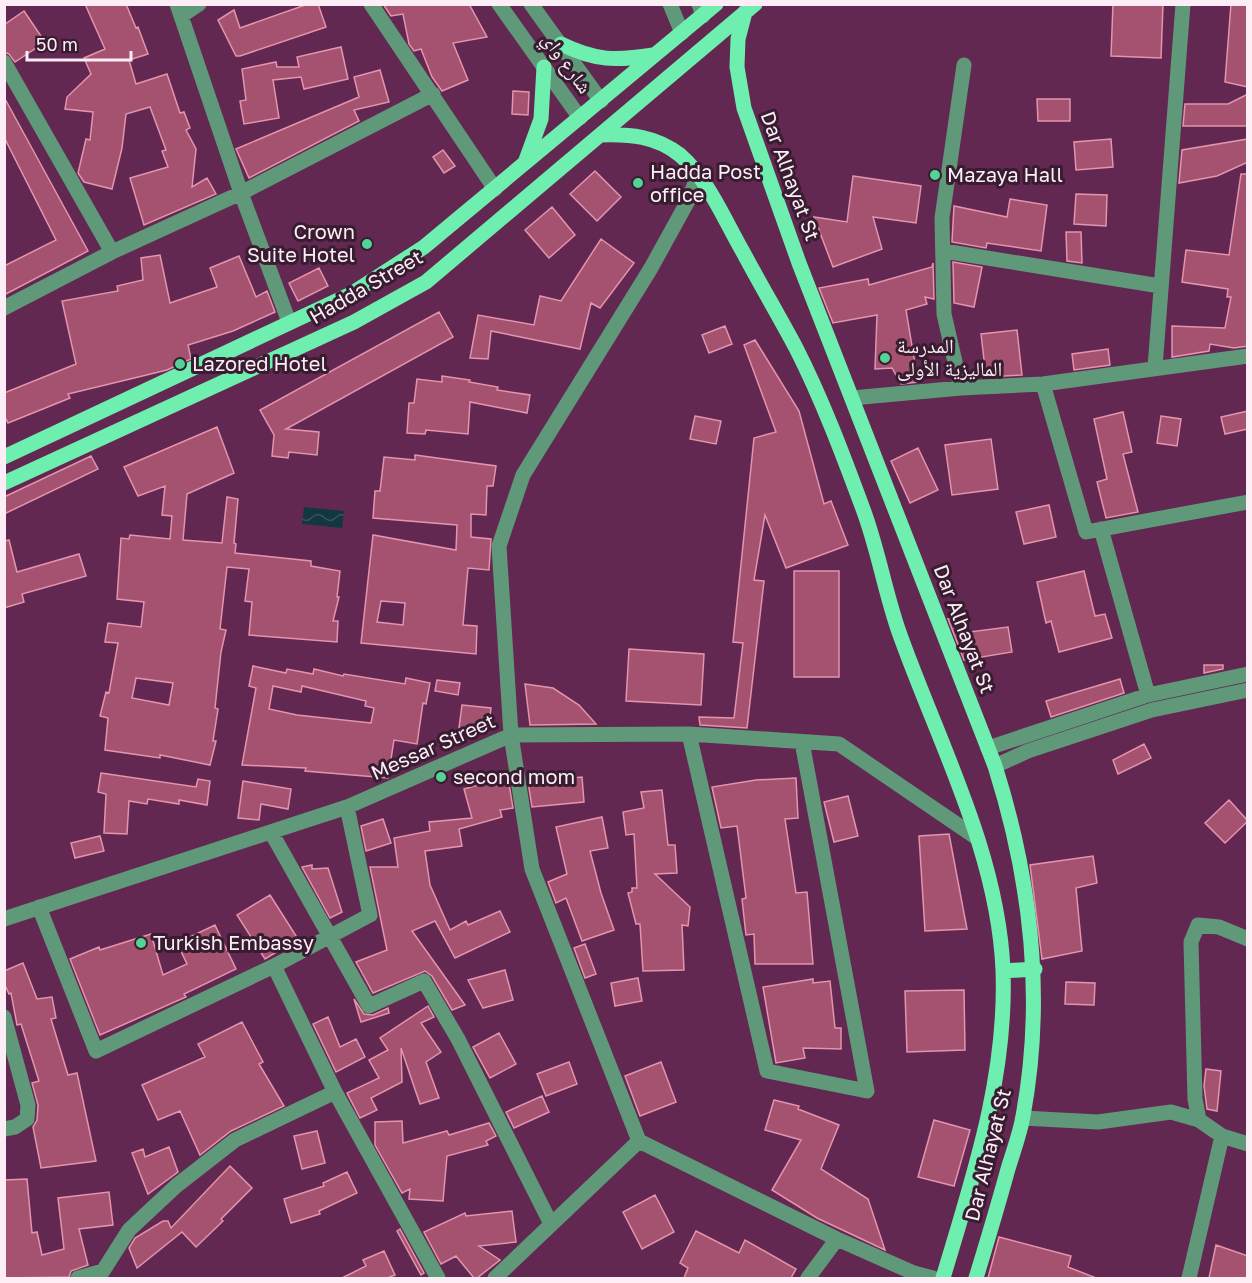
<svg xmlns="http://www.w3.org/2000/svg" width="1252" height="1283" font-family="'Golos Text','Noto Naskh Arabic',sans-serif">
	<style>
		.water { fill: url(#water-waves) }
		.building { fill: #a4526f; stroke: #e494ad; stroke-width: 1.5; fill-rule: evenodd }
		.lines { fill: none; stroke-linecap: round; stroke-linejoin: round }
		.minor { stroke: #5f9979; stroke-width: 15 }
		.major { stroke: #6fefaf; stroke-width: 15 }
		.poi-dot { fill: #53d396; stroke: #381d30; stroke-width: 2 }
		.labels { text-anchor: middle; stroke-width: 6; stroke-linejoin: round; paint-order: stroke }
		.street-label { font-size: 20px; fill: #fcedf6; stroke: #381d30 }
		.poi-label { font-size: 20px; fill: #fcedf6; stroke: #381d30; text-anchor: start }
	</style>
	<defs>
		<pattern id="water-waves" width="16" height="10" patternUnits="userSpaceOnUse" patternTransform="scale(1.5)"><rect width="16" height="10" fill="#123741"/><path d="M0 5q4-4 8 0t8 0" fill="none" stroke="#35545d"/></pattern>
	</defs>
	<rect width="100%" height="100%" fill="#622852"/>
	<path class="water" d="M304,507L344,511L342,528L302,524Z"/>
	<path class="building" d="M85,4H126L136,28L138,27L148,54L129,60L136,84L167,74L180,113L184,112L190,128L186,130L196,149L192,187L207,178L216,194L144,225L130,178L168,167L162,151L166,150L150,107L126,114L122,148L112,189L84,182L78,173L86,139L90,140L93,112L65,109L67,97L91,74L84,58L105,49Z
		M308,4H318L326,27L240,56H236L218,20L234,10L240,28Z
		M383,4H469L487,37L453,43L468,80L442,91L432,77L421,49L414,51L409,44L403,14L391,16Z
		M1113,4H1163L1161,58L1111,56Z
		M1231,4H1248V87L1225,82Z
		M24,11L45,42L15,62L9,54L4,52V25Z
		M341,47L348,79L304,89L301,77L273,80L279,118L244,124L240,101L246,100L242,69L276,62L277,67H299L297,57Z
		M380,70L389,102L354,110L359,121L249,178L236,149L359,97L354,77Z
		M513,91L529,92L528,115L512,114Z
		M1248,94V126H1183L1185,104H1228Z
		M4,97L88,251L4,295V266L56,240L4,137Z
		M1037,99H1070V121H1038Z
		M1111,139L1113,167L1076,170L1074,142Z
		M1248,139V162L1217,176L1179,183L1182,150Z
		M443,150L455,166L444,173L433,157Z
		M595,171L621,197L597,221L570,194Z
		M1241,174H1248V346L1234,348L1210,344L1209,351L1172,357V326L1225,328L1231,297H1227L1228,289L1182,282L1186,250L1229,255Z
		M853,176L921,186L916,223L873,217L882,249L833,267L814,217L847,222Z
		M1076,194L1107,195L1106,226L1074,224Z
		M1010,199L1047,205L1041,251L987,243L986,248L952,242L954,206L1007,217Z
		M552,207L575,235L549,258L525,230Z
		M1066,232H1081L1082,263L1067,261Z
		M601,239L634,263L600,308L591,303L580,349L491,331L488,359L470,358L478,315L534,325L540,296L561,301Z
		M160,255L170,303L217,287L210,268L239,256L256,297L267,291L275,312L233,331L188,345L191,359L167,370L68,394L70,398L8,423L4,415V393L76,364L62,301L118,291L117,286L143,280L141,258Z
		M953,262L982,267L974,307L954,303Z
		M933,263L934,299L925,297L927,304L906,310L918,382L901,384L892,368L875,369L877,315L833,323L819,288L868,279L869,285L932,267Z
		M319,268L328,286L298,301L289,283Z
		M439,312L453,337L286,429L319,432L317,455L289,452L288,458L272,456L274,435L260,410Z
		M725,326L732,344L709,353L702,335Z
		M1017,330L1022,375L986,377L981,334Z
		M755,340L799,411L824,504L831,501L848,545L786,568L765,515L754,580L764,581L747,728L700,725L699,717L734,718L743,643L733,642L754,438L776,432L744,345Z
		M1108,349L1110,365L1074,370L1072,354Z
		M442,376L470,380L469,382L498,387L497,390L530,395L527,413L470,402L468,434L426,430L425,434L407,433L409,403H414L417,379L442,382Z
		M1248,411V429L1225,434L1221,417Z
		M1123,412L1132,452L1123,454L1138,512L1106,518L1097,482L1107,479L1094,419Z
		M695,416L721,421L716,444L690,439Z
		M1161,416L1181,419L1177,446L1157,443Z
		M217,427L234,473L187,494L183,540L222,543L227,497L238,499L234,543L236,544L235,553L311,561V566L340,571L337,597H339L333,621H338L337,642L249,635L252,602L245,601L249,569L227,567L220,629L226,630L221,652L215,708L218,709L213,741H216L210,765L160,755V758L105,750L108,718L100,716L106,692L109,693L118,643L105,642L108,623L141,627L144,602L117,599L121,538L129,539L130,535L170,539L172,516L162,515L165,486L138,496L124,467ZM136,678L173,683L169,705L132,698Z
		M991,439L998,489L952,495L945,445Z
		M918,448L938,490L910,503L891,461Z
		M415,455L496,466L493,486H487L486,515L471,514V537L491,539L489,570L468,568L463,625L477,626L476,654L361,643L373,535L456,550L457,525L373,518L375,491H380L384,457L415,460ZM381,601L405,603L403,625L377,622Z
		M91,456L98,469L4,514V497Z
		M1049,505L1056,537L1024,544L1016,512Z
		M9,540L17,572L79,554L86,576L22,594L24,602L4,608V541Z
		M794,571H839V677H794Z
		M1084,571L1095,616L1105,614L1112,638L1059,652L1051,621L1046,623L1037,582Z
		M960,618L962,633L1008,627L1012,652L964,660L948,619Z
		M629,649L704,654L701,705L626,701Z
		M1204,665H1223V669L1204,673Z
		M253,666L286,673L287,669L313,674L314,669L343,676L344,674L405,684L406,678L430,683L426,704L423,703L417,744L394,740L388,778L305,771L306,768L242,765L256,688L249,686ZM273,686L301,692L302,686L366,701L365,706L374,708L371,723L297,715L269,709Z
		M1120,679L1124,693L1051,717L1046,701Z
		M437,680L460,683L458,695L435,691Z
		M525,684L553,688L579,705L596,724L530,725Z
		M462,705L491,708L488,732L459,728Z
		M1144,744L1151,758L1118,774L1113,760Z
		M101,773L196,787L198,779L210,781L207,805L179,800V804L148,799L147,804L129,801L127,834L104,833L106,794L98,792Z
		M582,777L584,802L532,807L528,782Z
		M796,778L798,818L785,819L796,893L807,892L813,964H755L754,934L746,935L742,899L746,898L737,826L721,828L712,787L756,780Z
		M243,781L291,789L288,809L261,804L259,820L238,818Z
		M492,781L494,786L509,784L513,808L500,810L502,817L459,829L462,846L425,851L430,885L450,930L466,921L468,925L500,911L510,932L455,958L435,921L412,931L465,1005L452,1010L432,976L425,971L373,993L356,962L387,950L370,867H398L394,838L430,831L429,822L472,818L464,789Z
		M662,790L668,845H675L677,873L655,874L690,907L688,926L682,925L684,970L643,971L640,924H636L628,893L632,892V888H637L634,834L626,835L623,812L644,808L641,792Z
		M848,796L858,836L834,842L824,802Z
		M1229,800L1248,821L1225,843L1205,823Z
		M602,817L608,848L590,851L601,893L614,930L582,941L566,898L556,903L548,882L567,874L556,827Z
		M383,819L391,843L366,851L361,826Z
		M949,834L967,929L925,931L919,836Z
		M100,836L104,851L75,858L71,843Z
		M1093,856L1097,883L1076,888L1082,951L1042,959L1030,865Z
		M312,865V869L328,868L342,912L330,918L302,867Z
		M270,895L298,939L265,959L237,915Z
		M215,925L236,969L184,994L186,997L100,1035L70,959L99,947L100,950L151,934L163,975L187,964L177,943Z
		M585,944L596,974L585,978L574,948Z
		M23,963L37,999L52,997L56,1018L51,1019L68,1075L77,1073L96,1161L41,1168L33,1127L37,1120L38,1105L32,1083L39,1081L21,1024L17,1025L11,993L9,994L4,983V971Z
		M505,970L513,1000L483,1008L468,980Z
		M638,978L642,1001L615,1006L611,983Z
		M813,979V983L830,981L835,1028H841V1049L803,1048L805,1058L776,1063L763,987Z
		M1066,982L1095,983L1094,1005L1065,1004Z
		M964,990L965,1050L907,1052L905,991Z
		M354,999L364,1014L373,1015L388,1008L389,1013L361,1022Z
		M428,1006L434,1017L421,1023L441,1052L426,1062L439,1098L420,1104L401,1048L402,1082L371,1098L377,1110L360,1118L347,1093L379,1078L369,1060L388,1050L380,1038Z
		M328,1017L340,1047L356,1039L365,1057L336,1072L313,1024Z
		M242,1022L263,1062L259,1064L284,1106L231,1131L200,1155L180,1111L158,1120L142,1085L205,1057L198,1044Z
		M499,1033L516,1064L490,1078L473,1047Z
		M569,1062L577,1084L546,1096L537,1074Z
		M661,1062L676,1102L640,1116L625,1076Z
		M1206,1069L1221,1071L1217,1111L1207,1109L1204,1086Z
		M542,1096L549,1112L514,1128L506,1112Z
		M774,1100L799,1106L798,1109L839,1125L821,1169L868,1199L885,1250L817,1218L772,1190L801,1140L765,1130Z
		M934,1120L970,1130L954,1186L918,1177Z
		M402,1121L403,1143L447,1131L449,1135L489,1123L496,1136L486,1141L488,1145L447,1156L443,1201L409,1199L410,1189L402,1193L375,1145V1122Z
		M317,1131L325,1163L302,1169L294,1136Z
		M169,1147L178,1172L148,1194L132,1153L143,1149L145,1157Z
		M230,1166L252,1188L221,1219L223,1221L196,1247L182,1232L137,1268L129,1248L135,1238L163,1221H168L171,1228Z
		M347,1172L357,1193L319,1211L320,1214L291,1223L284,1199L324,1186L323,1183Z
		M27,1179L32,1233L37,1232L42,1255L64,1249L58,1198L109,1192L113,1225L79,1229L88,1265L71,1271L69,1277L4,1278V1180Z
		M655,1195L674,1232L642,1249L623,1212Z
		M512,1211L516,1242L479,1246L500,1260L477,1278H474L456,1256L441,1264L424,1232L465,1213L466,1216Z
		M400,1229L424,1273L421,1275L397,1231Z
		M696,1231L739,1253L745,1240L796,1269L791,1278H684L688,1268L680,1263Z
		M999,1237L1071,1256L1068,1267L1096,1278H988Z
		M1216,1245L1248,1256V1278H1209Z
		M384,1251L395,1275L387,1278H342L366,1266L363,1260Z"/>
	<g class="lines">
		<path class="minor" d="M177,4L241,193L289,322
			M371,4L495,189
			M499,4L580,118
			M531,4L601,101
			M670,4L682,33
			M699,4L703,16
			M181,16L199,4
			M4,62L112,252
			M944,251L1160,286
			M4,308L112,252L241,193L433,94
			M1155,367L1183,4
			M1043,384L1086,532L1248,502
			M961,388L944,314L942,218L964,65
			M852,398L961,388L1043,384L1248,356
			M1101,529L1148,695
			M689,734L767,1071L867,1091L802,742
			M988,748L1148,695L1248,674
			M995,766L1028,751L1152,710L1248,690
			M271,832L369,1006L424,981L458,1039L551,1224
			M39,907L96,1051L274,966L370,915L347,807
			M4,919L347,807L511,735L689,734L839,744L977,838
			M274,966L335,1092L438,1278
			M4,1017L28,1105L27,1119L15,1127L4,1129
			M1023,1118L1098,1122L1171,1112L1199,1120L1222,1136L1248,1144
			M1199,1120L1195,1099L1191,942L1198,925L1219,927L1248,939
			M639,1141L532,869L511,735L499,546L523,475L651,268L689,199L698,175
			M78,1278L103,1271L129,1230L176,1186L235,1140L335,1092
			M495,1278L639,1141L837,1239L914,1273L933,1278
			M808,1278L837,1239
			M1189,1278L1222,1136"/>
		<path class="major" d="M745,12L738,39L737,67L744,108L799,263L995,766C1031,880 1045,997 1023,1116C1020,1134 1013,1152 1008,1169C998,1205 987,1242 976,1278
			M561,44C596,61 616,61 653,55
			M601,135C630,134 656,136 680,155C708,179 725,221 743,252C760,284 779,316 796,348C822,399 843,455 863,509C878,549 885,592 899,632C938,742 998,852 1003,970C1007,1078 973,1177 943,1278
			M526,160L541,119L544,67
			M4,457L351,294L424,247L716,4
			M4,483L354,322L426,282L755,4
			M1003,971L1035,969"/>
	</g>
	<g class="poi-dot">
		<circle cx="935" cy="175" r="6"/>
		<circle cx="638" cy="183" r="6"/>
		<circle cx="367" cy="244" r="6"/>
		<circle cx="885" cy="358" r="6"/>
		<circle cx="180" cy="364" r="6"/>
		<circle cx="441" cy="777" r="6"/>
		<circle cx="141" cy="943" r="6"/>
	</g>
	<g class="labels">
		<g class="street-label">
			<text transform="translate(567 63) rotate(54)" y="7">شارع واي</text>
			<text transform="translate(790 176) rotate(70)" y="7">Dar Alhayat St</text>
			<text transform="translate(366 287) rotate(-30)" y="7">Hadda Street</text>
			<text transform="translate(964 629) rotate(69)" y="7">Dar Alhayat St</text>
			<text transform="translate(433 747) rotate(-24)" y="7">Messar Street</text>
			<text transform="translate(988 1155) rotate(-76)" y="7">Dar Alhayat St</text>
		</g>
		<g class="poi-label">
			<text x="650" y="179">Hadda Post<tspan x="650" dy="23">office</tspan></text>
			<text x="947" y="182">Mazaya Hall</text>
			<text x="355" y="239" text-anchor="end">Crown<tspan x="355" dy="23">Suite Hotel</tspan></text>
			<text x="897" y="353">المدرسة<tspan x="897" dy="23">الماليزية الأولى</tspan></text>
			<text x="192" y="371">Lazored Hotel</text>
			<text x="453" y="784">second mom</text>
			<text x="153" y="950">Turkish Embassy</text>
		</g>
	</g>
	<rect width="1252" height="1283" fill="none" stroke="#fcedf6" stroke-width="12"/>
	<path d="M27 51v9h104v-9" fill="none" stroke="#fcedf6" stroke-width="3"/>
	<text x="36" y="51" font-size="18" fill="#fcedf6" stroke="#381d30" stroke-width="4.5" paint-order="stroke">50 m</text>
</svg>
